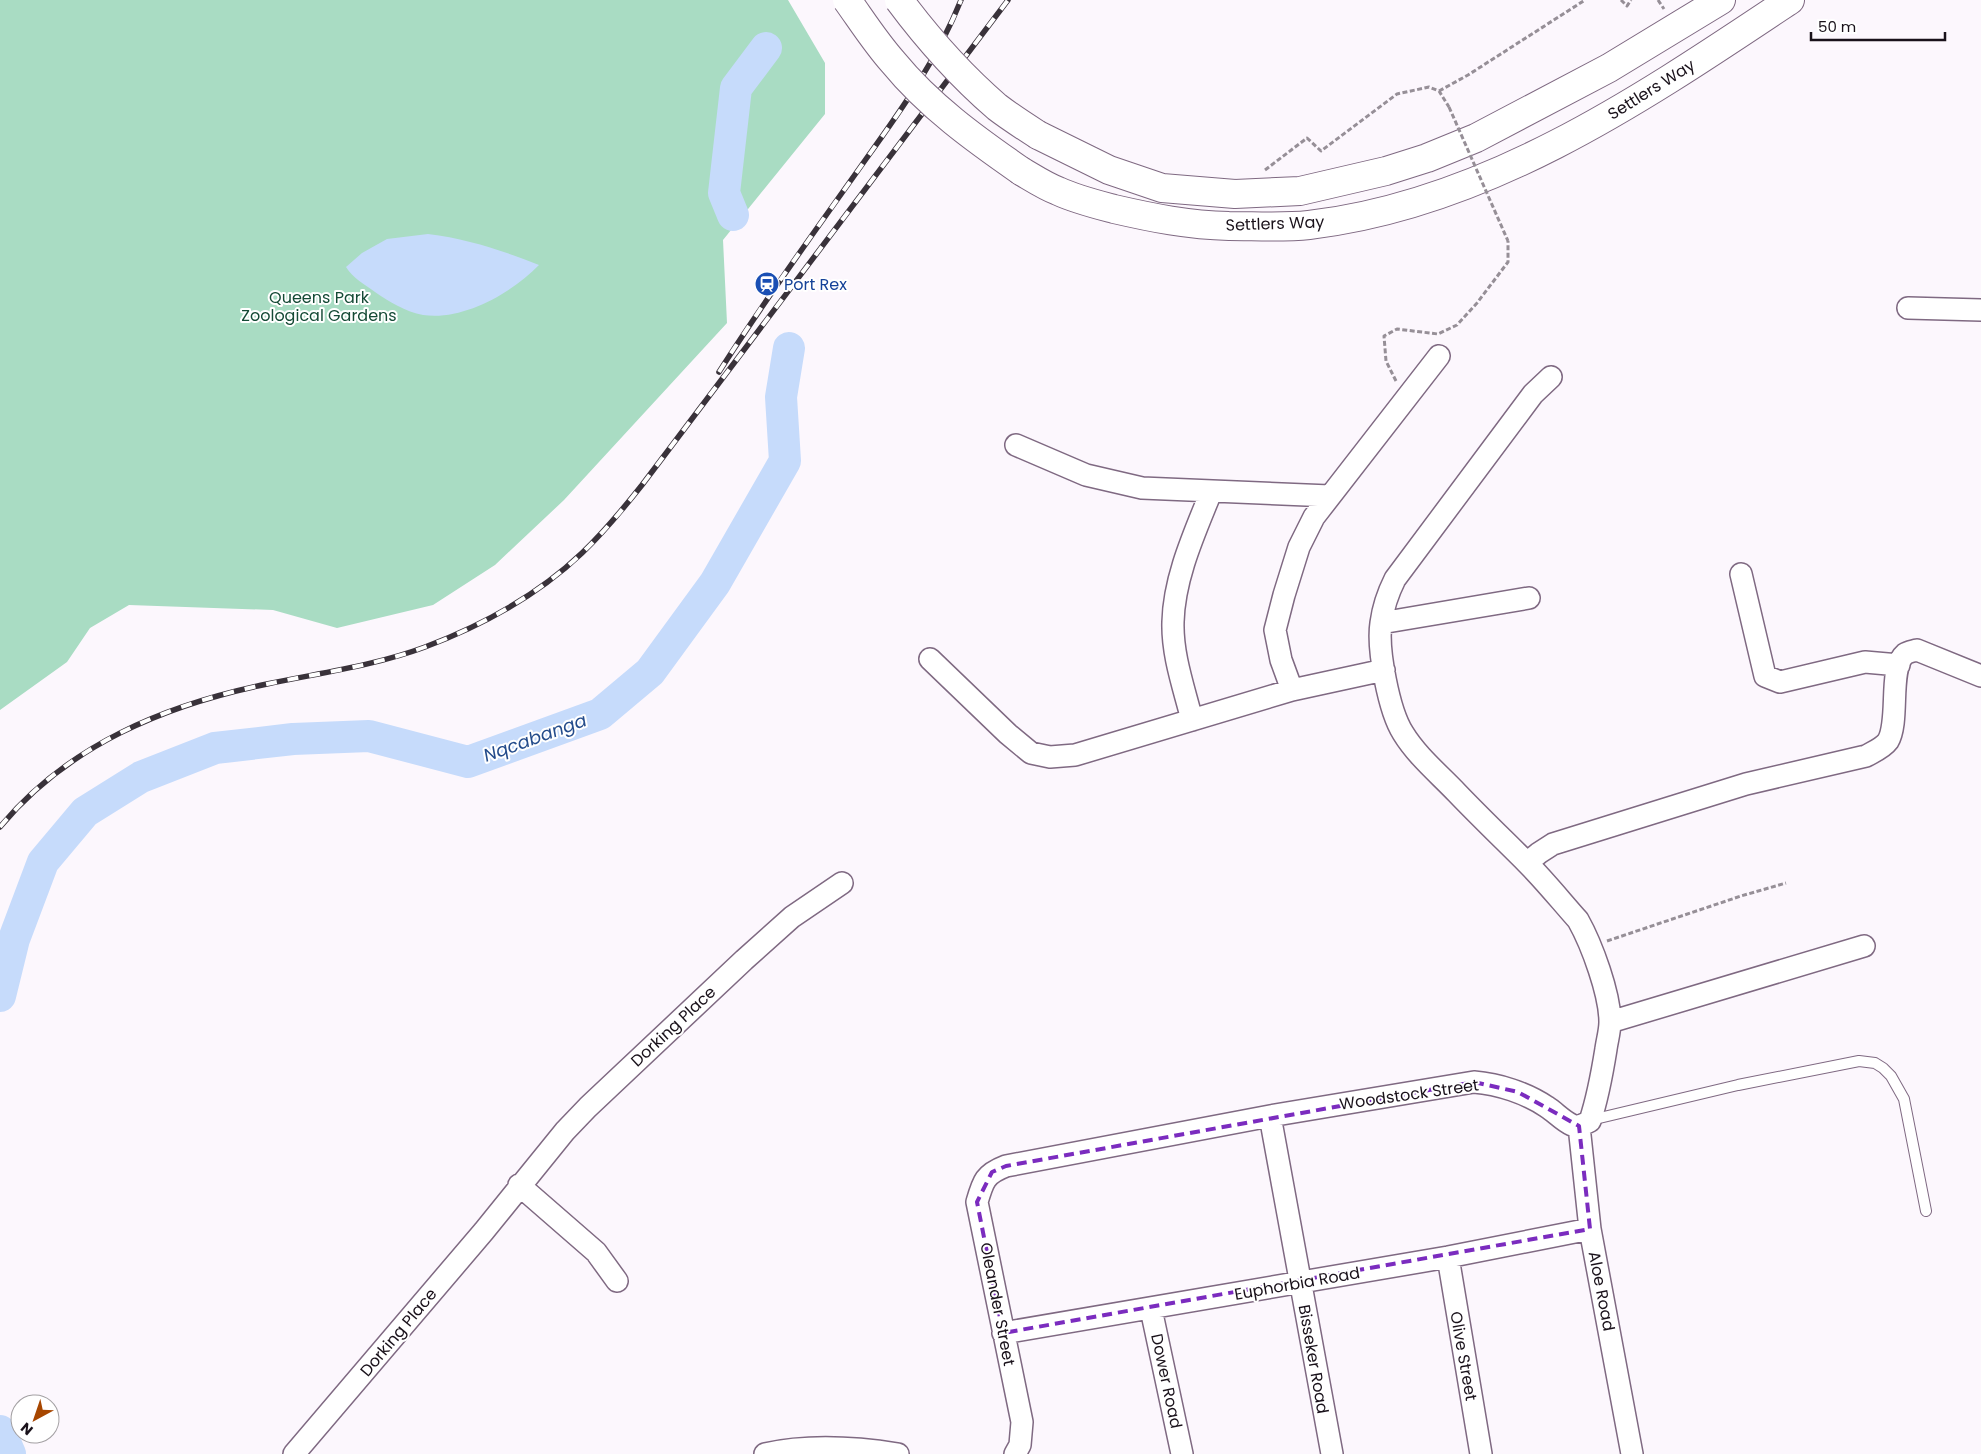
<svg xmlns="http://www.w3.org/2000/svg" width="1981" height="1454" font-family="Poppins,sans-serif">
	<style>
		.green { fill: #a9dcc3 }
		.water { fill: #c6dbfb }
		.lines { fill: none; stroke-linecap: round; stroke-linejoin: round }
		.river { stroke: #c6dbfb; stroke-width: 32 }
		.service-casing { stroke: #7f6982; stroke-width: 12 }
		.minor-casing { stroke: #7f6982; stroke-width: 24 }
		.primary-casing { stroke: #7f6982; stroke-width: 30 }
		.path { stroke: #968f97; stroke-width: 3; stroke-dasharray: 5 2.5; stroke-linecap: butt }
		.service { stroke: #fff; stroke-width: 10 }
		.minor { stroke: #fff; stroke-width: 21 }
		.primary { stroke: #fff; stroke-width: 28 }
		.rail-casing { stroke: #39323a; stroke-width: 5.5 }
		.rail { stroke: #fff; stroke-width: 4; stroke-dasharray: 11; stroke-linecap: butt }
		.primary-bridge-casing { stroke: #7f6982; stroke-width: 30; stroke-linecap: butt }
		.path-bridge { stroke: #968f97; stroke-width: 3; stroke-dasharray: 5 2.5; stroke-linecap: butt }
		.primary-bridge { stroke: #fff; stroke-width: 28 }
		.marked { fill: none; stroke: #7b2cbf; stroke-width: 4; stroke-dasharray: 10 6; stroke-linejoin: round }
		.labels { text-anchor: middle; stroke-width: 4; stroke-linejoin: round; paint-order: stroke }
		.street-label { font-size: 16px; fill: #19111a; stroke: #fff }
		.transit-label { font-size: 16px; fill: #164399; stroke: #fff; text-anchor: start }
		.park-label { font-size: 16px; fill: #144a35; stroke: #fff }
		.water-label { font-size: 18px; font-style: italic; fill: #244c8b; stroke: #fff }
	</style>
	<rect width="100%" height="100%" fill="#fcf7fd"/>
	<path class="green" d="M0,0H788L825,63V114L723,240L727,323L564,500L495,565L433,605L337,628L273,610L129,605L90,628L67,662L0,710Z"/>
	<path class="water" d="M428,234C468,239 501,250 539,265C512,293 463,321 423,315C406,312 388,301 375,292C364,284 353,278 346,267L362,253L387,239Z"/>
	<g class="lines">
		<path class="river" d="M733,215L724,193L736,88L766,48
			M0,996L14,939L43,862L85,812L141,777L215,748L293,739L369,736L468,762L600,714L650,672L715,583L785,461L781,397L789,348
			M0,1431L10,1454"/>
		<defs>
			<path id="service" d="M1591,1120L1738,1085L1859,1061L1875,1063L1883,1068L1891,1076L1904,1099L1926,1211"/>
			<path id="minor" d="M1908,308L1981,310
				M1016,445L1086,475L1142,488L1330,496
				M1741,574L1765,676L1780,682L1865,662L1899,665
				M1381,623L1529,598
				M930,659L1008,734L1031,753L1050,757L1075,755L1292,690L1384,670
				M1292,690L1281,660L1275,630L1284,595L1299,547L1314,517L1439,356
				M1192,720C1184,688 1172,655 1173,622C1174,577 1195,532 1211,492
				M1527,863L1539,853L1553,844L1746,784L1866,756C1873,752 1883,748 1888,741C1900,721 1888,668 1905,654C1908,652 1914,651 1917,650L1981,676
				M1610,1022L1864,946
				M1270,1116L1332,1454
				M1579,1126L1590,1229L1632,1454
				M519,1185L596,1252L617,1281
				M1448,1257L1481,1454
				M1151,1309L1182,1454
				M1003,1333L1448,1257L1590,1229
				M294,1454L484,1231L565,1131L588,1107L744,960L792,917L842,883
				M765,1454C809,1444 854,1447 898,1454
				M1015,1454L1020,1445L1022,1422L977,1202C983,1181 985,1174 1006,1166L1270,1116L1474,1082C1499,1084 1526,1093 1547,1107C1555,1112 1563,1121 1572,1125C1579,1128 1584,1124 1590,1121C1598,1097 1602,1074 1606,1049C1607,1041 1610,1031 1610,1022C1610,994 1592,945 1578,920C1561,901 1545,881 1527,863C1504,840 1480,817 1457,793C1439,774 1417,756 1403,733C1389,711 1377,649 1381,623C1383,608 1388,593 1395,579L1533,394L1551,377"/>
			<path id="primary" d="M1038,135L1109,170L1162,188L1235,194L1300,191L1386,171L1427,158L1476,138L1609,68L1721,0
				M1021,171C1033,178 1045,186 1058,191C1075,199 1095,204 1114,209C1153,218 1188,225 1229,226C1255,226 1283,228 1309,225C1488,204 1643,98 1790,0"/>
		</defs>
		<use href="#service" class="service-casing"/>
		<use href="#minor" class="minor-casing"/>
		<use href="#primary" class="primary-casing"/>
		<path class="path" d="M1621,0L1627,6L1631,0
			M1658,0L1664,9
			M1439,91L1468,75L1585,0
			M1265,170L1307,138L1321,151L1397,94L1429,87L1439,91L1449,107
			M1396,381L1386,361L1384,336L1397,329L1438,334L1457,325L1477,303L1508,262V241
			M1607,941L1741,896L1786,883"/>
		<use href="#service" class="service"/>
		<use href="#minor" class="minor"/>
		<use href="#primary" class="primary"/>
		<defs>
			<path id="rail" d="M719,372C765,299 816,230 866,159C902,109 938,58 961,0
				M0,827C68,745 165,705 267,684C319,673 374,666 425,647C481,626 538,595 582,553C604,532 623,509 642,485L1008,0"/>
		</defs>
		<use href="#rail" class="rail-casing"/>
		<use href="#rail" class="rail"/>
		<defs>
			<path id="primary-bridge" d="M847,0C862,21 876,43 893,62C929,106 975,139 1021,171
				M899,0C928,39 960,75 997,107C1010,117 1024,126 1038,135"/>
		</defs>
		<use href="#primary-bridge" class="primary-bridge-casing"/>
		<path class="path-bridge" d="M1449,107L1508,241"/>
		<use href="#primary-bridge" class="primary-bridge"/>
	</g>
	<path class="marked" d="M1474,1082L1518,1092L1579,1126L1590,1229L1003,1333L977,1202L992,1172L1006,1166Z"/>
	<defs>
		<symbol id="station-disc" viewBox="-11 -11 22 22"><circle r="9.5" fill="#1a4fb4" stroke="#fff"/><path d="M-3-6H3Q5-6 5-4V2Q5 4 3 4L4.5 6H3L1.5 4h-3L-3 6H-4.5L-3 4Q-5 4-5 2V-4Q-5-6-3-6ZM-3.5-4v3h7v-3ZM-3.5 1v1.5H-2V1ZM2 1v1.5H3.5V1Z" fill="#fff"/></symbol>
	</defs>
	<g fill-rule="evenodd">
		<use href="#station-disc" x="753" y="270" width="28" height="28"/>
	</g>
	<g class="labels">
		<g class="street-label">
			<text transform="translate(1651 89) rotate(-32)" y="6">Settlers Way</text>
			<text transform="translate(1275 223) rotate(-2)" y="6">Settlers Way</text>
			<text transform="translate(673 1026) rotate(-43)" y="6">Dorking Place</text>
			<text transform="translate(1409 1094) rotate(-8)" y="6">Woodstock Street</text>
			<text transform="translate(1297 1283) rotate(-10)" y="6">Euphorbia Road</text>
			<text transform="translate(1602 1291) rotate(79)" y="6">Aloe Road</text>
			<text transform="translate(998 1304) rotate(79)" y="6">Oleander Street</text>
			<text transform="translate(398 1332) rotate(-50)" y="6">Dorking Place</text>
			<text transform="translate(1464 1356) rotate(80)" y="6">Olive Street</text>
			<text transform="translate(1314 1359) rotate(80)" y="6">Bisseker Road</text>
			<text transform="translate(1167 1381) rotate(78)" y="6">Dower Road</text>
		</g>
		<g class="transit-label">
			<text x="784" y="290">Port Rex</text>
		</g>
		<g class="park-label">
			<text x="319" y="303">Queens Park<tspan x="319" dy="18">Zoological Gardens</tspan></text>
		</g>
		<g class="water-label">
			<text transform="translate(535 738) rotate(-20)" y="6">Nqcabanga</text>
		</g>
	</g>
	<g transform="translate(35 1419) rotate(220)"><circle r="24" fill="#ffffff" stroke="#a3a0a3"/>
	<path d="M0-4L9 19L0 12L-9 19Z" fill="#a74600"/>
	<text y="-8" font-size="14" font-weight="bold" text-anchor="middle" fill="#19111a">N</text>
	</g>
	<path d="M1811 32v8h134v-8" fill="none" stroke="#19111a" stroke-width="2.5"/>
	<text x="1818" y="32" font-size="15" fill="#19111a" stroke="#ffffff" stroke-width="4" paint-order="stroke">50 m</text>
</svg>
